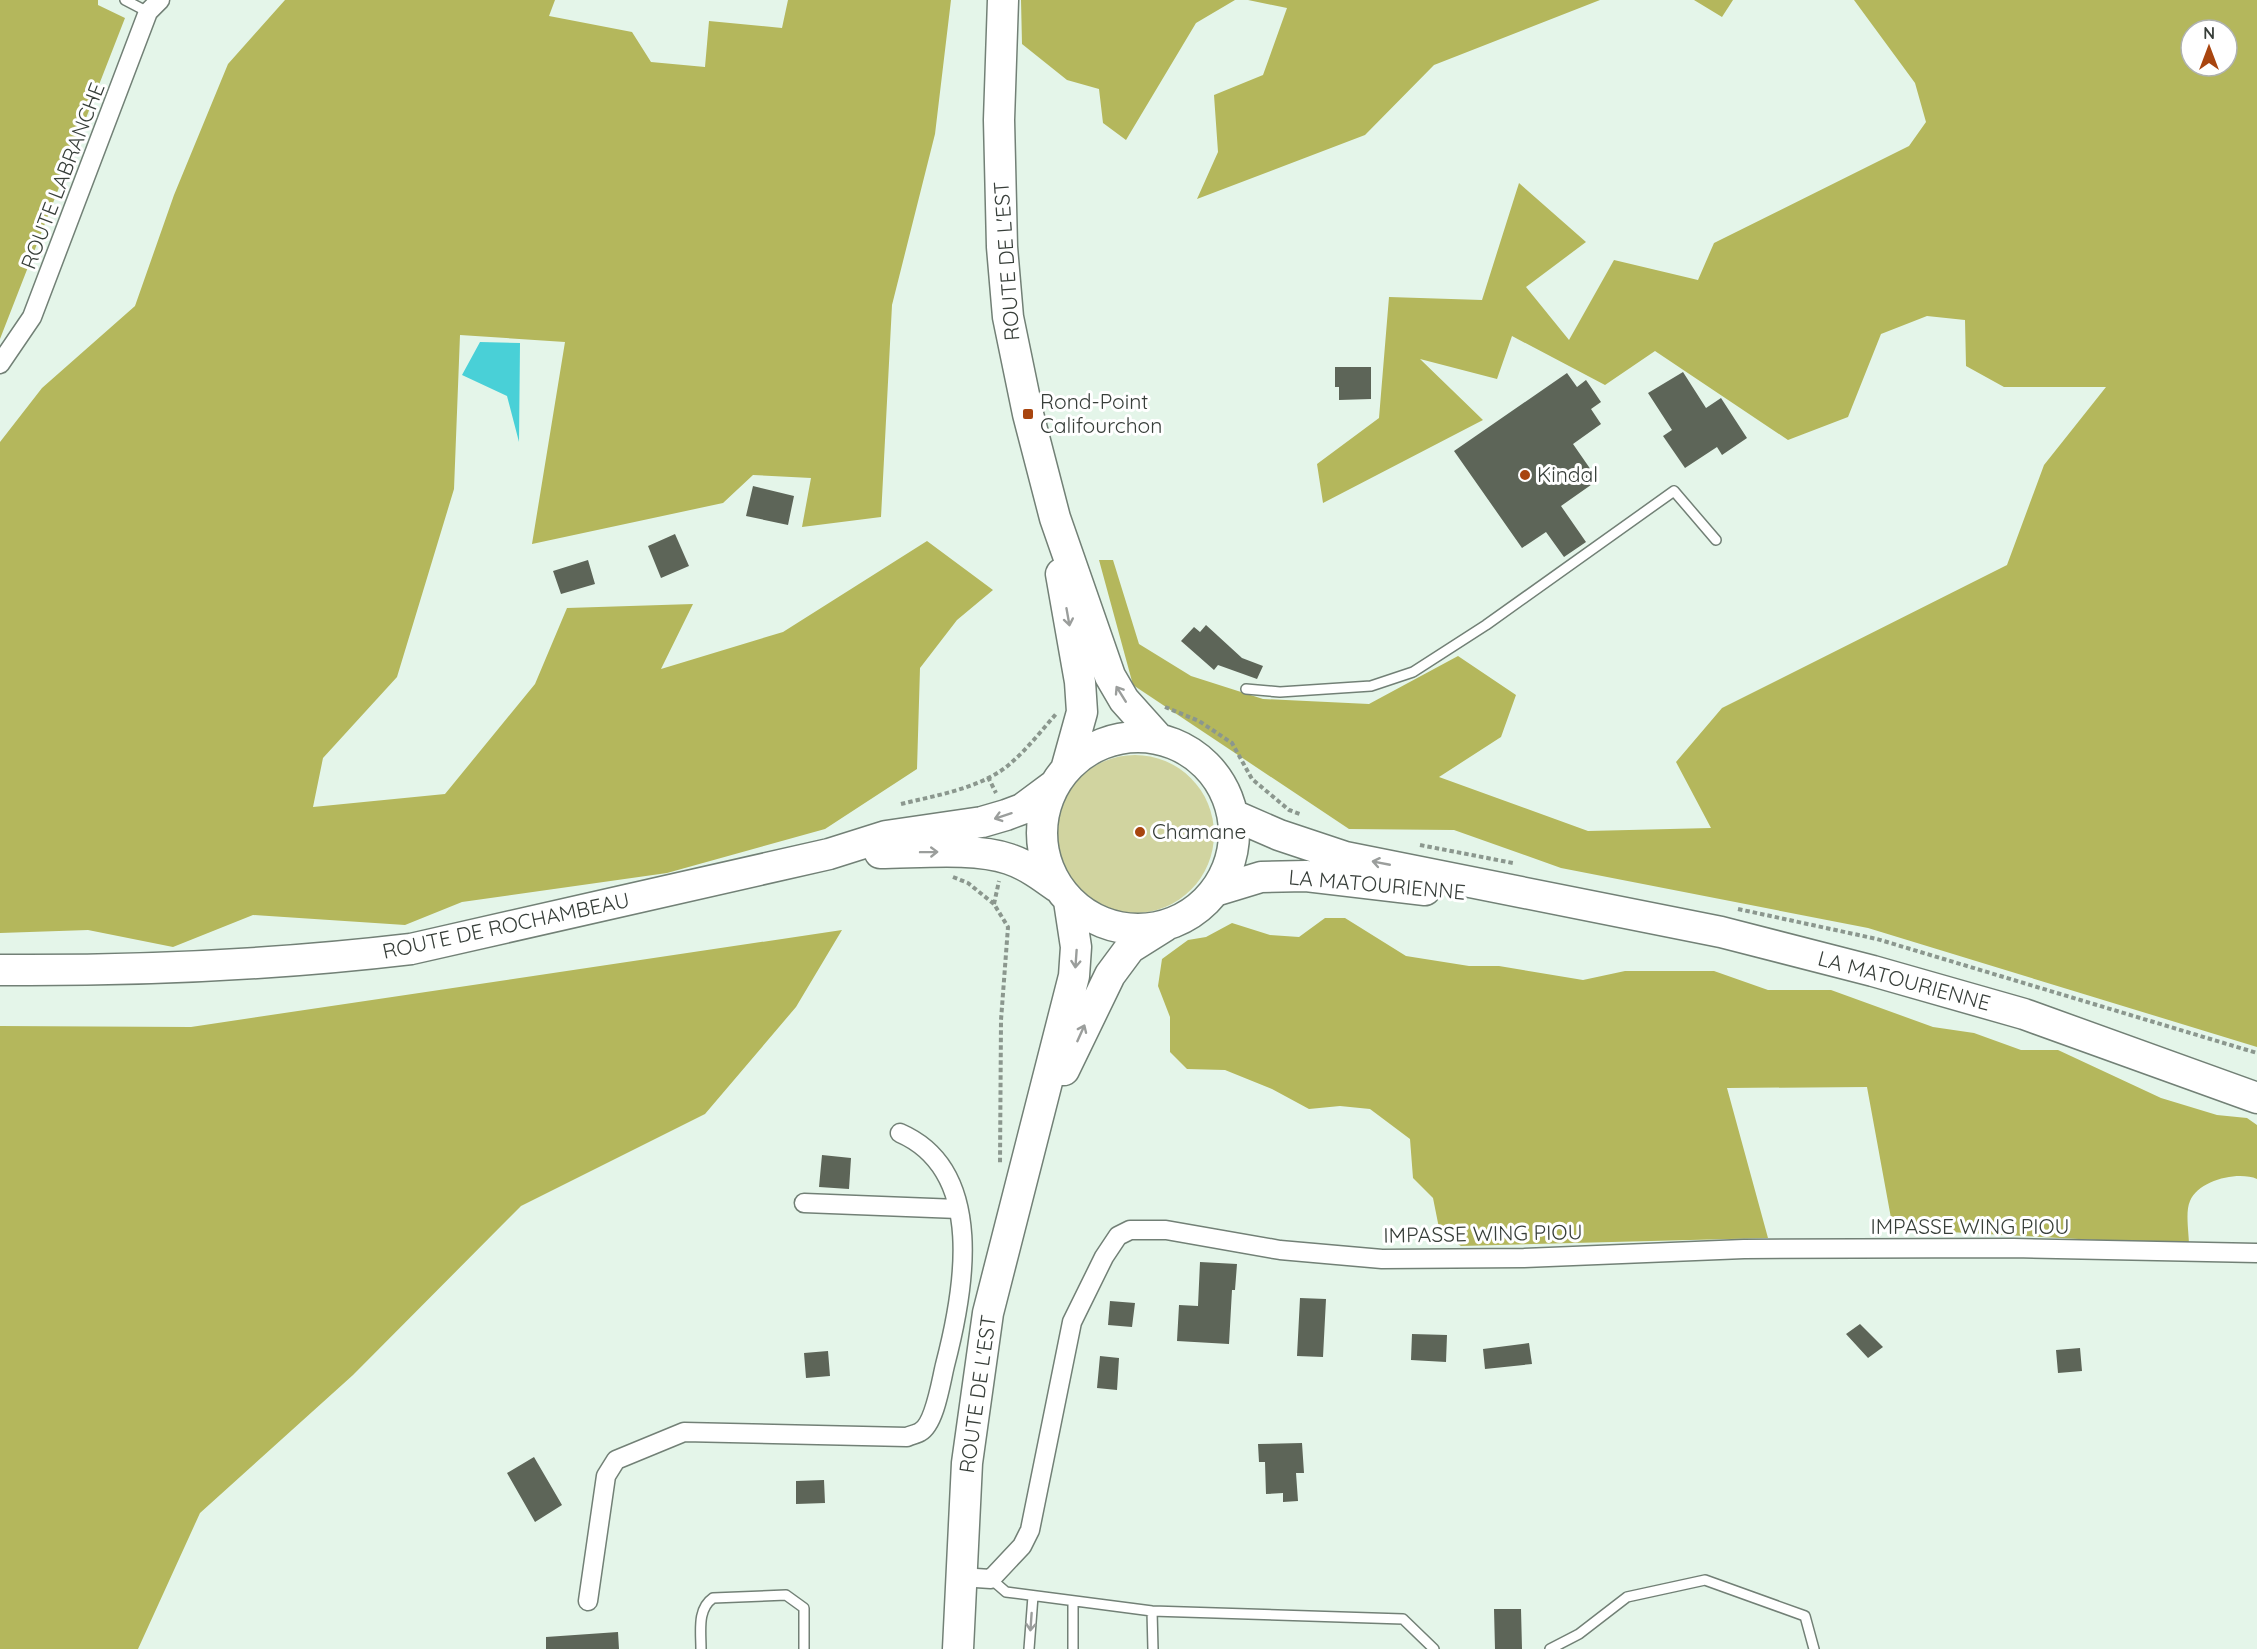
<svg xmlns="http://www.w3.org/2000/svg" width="2257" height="1649" font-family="Quicksand,sans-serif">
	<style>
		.green { fill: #d1d4a0 }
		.forest { fill: #b4b75c; fill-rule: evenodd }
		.water { fill: #49d0d7 }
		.building { fill: #5d6558 }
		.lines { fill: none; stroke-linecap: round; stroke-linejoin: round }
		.lane-casing { stroke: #728076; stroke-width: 12 }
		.street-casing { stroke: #728076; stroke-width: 21 }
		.primary-casing { stroke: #728076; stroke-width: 33 }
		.path { stroke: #8b978e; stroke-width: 4; stroke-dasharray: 4.5 3; stroke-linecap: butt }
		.lane { stroke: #fff; stroke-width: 9 }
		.street { stroke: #fff; stroke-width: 18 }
		.primary { stroke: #fff; stroke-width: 30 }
		.oneway { stroke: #9b9e9c }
		.poi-dot { fill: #a8450f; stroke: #fff; stroke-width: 2 }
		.labels { text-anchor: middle; stroke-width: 6; stroke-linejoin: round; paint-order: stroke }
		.street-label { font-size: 21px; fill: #373e39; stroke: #fff }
		.poi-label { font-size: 21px; fill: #373e39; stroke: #fff; text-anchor: start }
	</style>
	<rect width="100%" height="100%" fill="#e4f5e9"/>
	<path class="green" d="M1056 834a79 79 0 1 1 158 0a79 79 0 1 1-158 0Z"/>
	<path class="forest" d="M0,0H98V5L125,18L0,339Z
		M285,0H555L549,16L632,32L651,62L705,67L709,21L782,28L788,0H951L935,134L892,305L881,517L802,527L811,478L753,475L723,503L532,544L565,342L460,335L454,489L397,677L323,758L313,807L445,794L535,684L567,608L693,604L661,669L783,632L927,541L993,590L957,620L920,668L917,769L825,829L667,873L462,902L405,925L253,915L173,947L88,930L0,933V442L42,388L135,306L174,195L228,64Z
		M1021,0H1235L1196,23L1126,140L1103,123L1099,89L1067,80L1022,44Z
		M1248,0H1600L1434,65L1365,135L1197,199L1218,152L1214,95L1263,75L1287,8Z
		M1694,0H1733L1722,17Z
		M1854,0H2257V1047L1868,928L1561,868L1454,830L1349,829L1133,685L1099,560H1113L1139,644L1191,676L1263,699L1369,704L1458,656L1516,695L1501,737L1439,777L1588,831L1711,828L1676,762L1722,708L2007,565L2044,465L2106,387H2004L1966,366L1965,320L1927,316L1881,334L1848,417L1788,440L1655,351L1605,385L1512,336L1497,379L1420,359L1483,420L1323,503L1317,464L1379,418L1389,297L1482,300L1519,183L1586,242L1526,287L1569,340L1614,260L1698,280L1714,243L1909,146L1926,122L1915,83ZM2191,30H2227V66H2191Z
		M1325,918H1345L1406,956L1469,966H1499L1583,980L1625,971H1714L1768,990H1831L1933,1027L1974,1033L2021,1050H2058L2161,1098L2217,1115L2247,1118L2257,1125V1179C2238,1171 2199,1180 2190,1201C2185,1212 2189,1233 2189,1245L1893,1229L1867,1087L1727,1088L1768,1238L1461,1246L1440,1233L1433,1198L1413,1178L1410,1139L1370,1109L1340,1106L1309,1109L1272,1089L1225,1070L1187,1069L1170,1052V1017L1158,986L1162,959L1188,940L1206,937L1232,923L1270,935L1299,937Z
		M842,930L796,1007L705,1114L521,1206L353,1375L200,1513L138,1649H0V1026L191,1027Z"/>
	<path class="water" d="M480,342L520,343L519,442L507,396L462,375Z"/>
	<path class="building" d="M1335,367H1371V399L1339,400V387H1335Z
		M1683,372L1706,408L1721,398L1747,438L1722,455L1717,447L1685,468L1663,436L1672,430L1648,393Z
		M1567,373L1577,387L1586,380L1601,402L1591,409L1601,424L1573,444L1598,480L1561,506L1586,542L1564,557L1546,532L1522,548L1454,451Z
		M753,486L794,496L788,525L746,516Z
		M675,534L689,566L661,578L648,546Z
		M588,560L595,584L561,594L553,571Z
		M1206,625L1242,658L1263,666L1257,679L1218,665L1214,670L1181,641L1194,627L1200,632Z
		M822,1155L851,1158L849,1189L819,1187Z
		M1200,1262L1237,1264L1235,1290H1232L1229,1344L1177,1341L1179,1305L1198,1306Z
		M1300,1298L1326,1299L1323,1357L1297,1356Z
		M1110,1301L1135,1303L1132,1327L1108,1325Z
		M1860,1324L1883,1347L1868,1358L1846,1334Z
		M1412,1334L1447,1335L1446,1362L1411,1360Z
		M1529,1343L1532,1364L1485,1369L1483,1349Z
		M2080,1348L2082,1371L2058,1373L2056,1350Z
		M828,1351L830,1376L806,1378L804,1353Z
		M1100,1356L1119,1358L1117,1390L1097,1388Z
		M1302,1443L1304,1473H1296L1298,1501L1283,1502V1493L1266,1494L1265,1462H1259L1258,1444Z
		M534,1457L562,1505L535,1522L507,1473Z
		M824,1480L825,1503L796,1504V1481Z
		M1494,1609H1521L1522,1649H1495Z
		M618,1632L619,1649H546V1637Z"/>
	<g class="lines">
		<defs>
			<path id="lane" d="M125,0L148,12
				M1246,689L1280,692L1371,686L1413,672L1486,625L1674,491L1716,540
				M991,1579L1006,1592L1152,1611L1403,1619L1434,1649
				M1152,1611L1153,1649
				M701,1649C701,1631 697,1609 713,1598L786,1595L804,1608V1649
				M1029,1649L1033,1596
				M1073,1649V1601
				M1550,1649L1579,1634L1627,1597L1705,1580L1805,1616L1814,1649"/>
			<path id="street" d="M0,364L32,317L148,12L160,0
				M804,1203L958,1209
				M960,1577L991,1579L1022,1546L1030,1530L1072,1322L1104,1257L1118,1236L1130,1230H1166L1280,1250L1382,1259L1524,1258L1744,1249L2013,1248L2257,1253
				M588,1601L606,1476L616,1460L684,1432L907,1437C911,1435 917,1434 920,1432C935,1424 941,1381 945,1365C964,1292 987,1171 900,1133"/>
			<path id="primary" d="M1003,0L999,120L1002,247L1008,317L1028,414L1055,518L1110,676L1124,700L1159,739
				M1061,574L1080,682L1082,712L1067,766
				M1042 833a96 96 0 1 1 192 0a96 96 0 1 1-192 0Z
				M1233,815L1279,835L1345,857L1721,932L1873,971L2024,1014L2257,1098
				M880,853C917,853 974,847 1009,859C1027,865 1042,876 1057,887
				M1215,891L1261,877L1306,876L1425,890
				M0,970C137,971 275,965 411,949L829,854L886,836L982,822L1006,815L1022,809L1053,786
				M1064,1070L1110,975L1130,948L1165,926
				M958,1649L967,1463L988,1313L1074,976L1076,947L1069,901"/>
		</defs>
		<use href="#lane" class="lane-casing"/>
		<use href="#street" class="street-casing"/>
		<use href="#primary" class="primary-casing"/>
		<path class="path" d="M1165,707L1199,721L1232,743L1252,779L1289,810L1300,814
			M988,777L996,793
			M901,804C937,795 984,788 1012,762C1028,748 1042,730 1056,714
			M1420,845L1513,863
			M953,877L968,883L994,904L1008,927L1001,1020L1000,1163
			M994,904L999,881
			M1738,909L1877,939L2257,1053"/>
		<use href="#lane" class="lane"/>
		<use href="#street" class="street"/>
		<use href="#primary" class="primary"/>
	</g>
	<defs><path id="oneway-shaft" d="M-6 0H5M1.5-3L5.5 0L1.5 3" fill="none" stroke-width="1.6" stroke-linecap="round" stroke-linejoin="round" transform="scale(1.5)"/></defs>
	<g class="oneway">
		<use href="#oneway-shaft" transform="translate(1068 617) rotate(80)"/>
		<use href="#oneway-shaft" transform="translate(1121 694) rotate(-122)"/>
		<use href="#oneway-shaft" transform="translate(1003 816) rotate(162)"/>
		<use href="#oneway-shaft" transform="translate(929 852) rotate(-1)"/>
		<use href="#oneway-shaft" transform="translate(1381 863) rotate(-169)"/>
		<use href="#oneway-shaft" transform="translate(1076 959) rotate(94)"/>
		<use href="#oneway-shaft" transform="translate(1081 1033) rotate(-66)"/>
		<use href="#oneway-shaft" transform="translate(1031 1622) rotate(94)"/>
	</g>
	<g class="poi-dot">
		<rect x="1022" y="408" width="12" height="12" rx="3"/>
		<circle cx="1525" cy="475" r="6"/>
		<circle cx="1140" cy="832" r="6"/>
	</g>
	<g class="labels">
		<g class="street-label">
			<text transform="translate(63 176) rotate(-69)" y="7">ROUTE LABRANCHE</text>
			<text transform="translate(1007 261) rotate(-94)" y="7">ROUTE DE L'EST</text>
			<text transform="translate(1377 885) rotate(5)" y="7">LA MATOURIENNE</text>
			<text transform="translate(506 926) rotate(-12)" y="7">ROUTE DE ROCHAMBEAU</text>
			<text transform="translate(1904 981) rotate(15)" y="7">LA MATOURIENNE</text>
			<text x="1970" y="1234">IMPASSE WING PIOU</text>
			<text transform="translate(1483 1234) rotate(-1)" y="7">IMPASSE WING PIOU</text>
			<text transform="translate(978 1394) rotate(-82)" y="7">ROUTE DE L'EST</text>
		</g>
		<g class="poi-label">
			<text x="1040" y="409">Rond-Point<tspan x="1040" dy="24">Califourchon</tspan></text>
			<text x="1537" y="482">Kindal</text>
			<text x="1152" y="839">Chamane</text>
		</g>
	</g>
	<g transform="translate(2209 48)"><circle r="28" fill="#ffffff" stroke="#afb2b0" stroke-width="1.5"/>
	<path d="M0-4.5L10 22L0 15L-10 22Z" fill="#a8450f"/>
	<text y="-9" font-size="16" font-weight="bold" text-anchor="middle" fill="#373e39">N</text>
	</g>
</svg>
